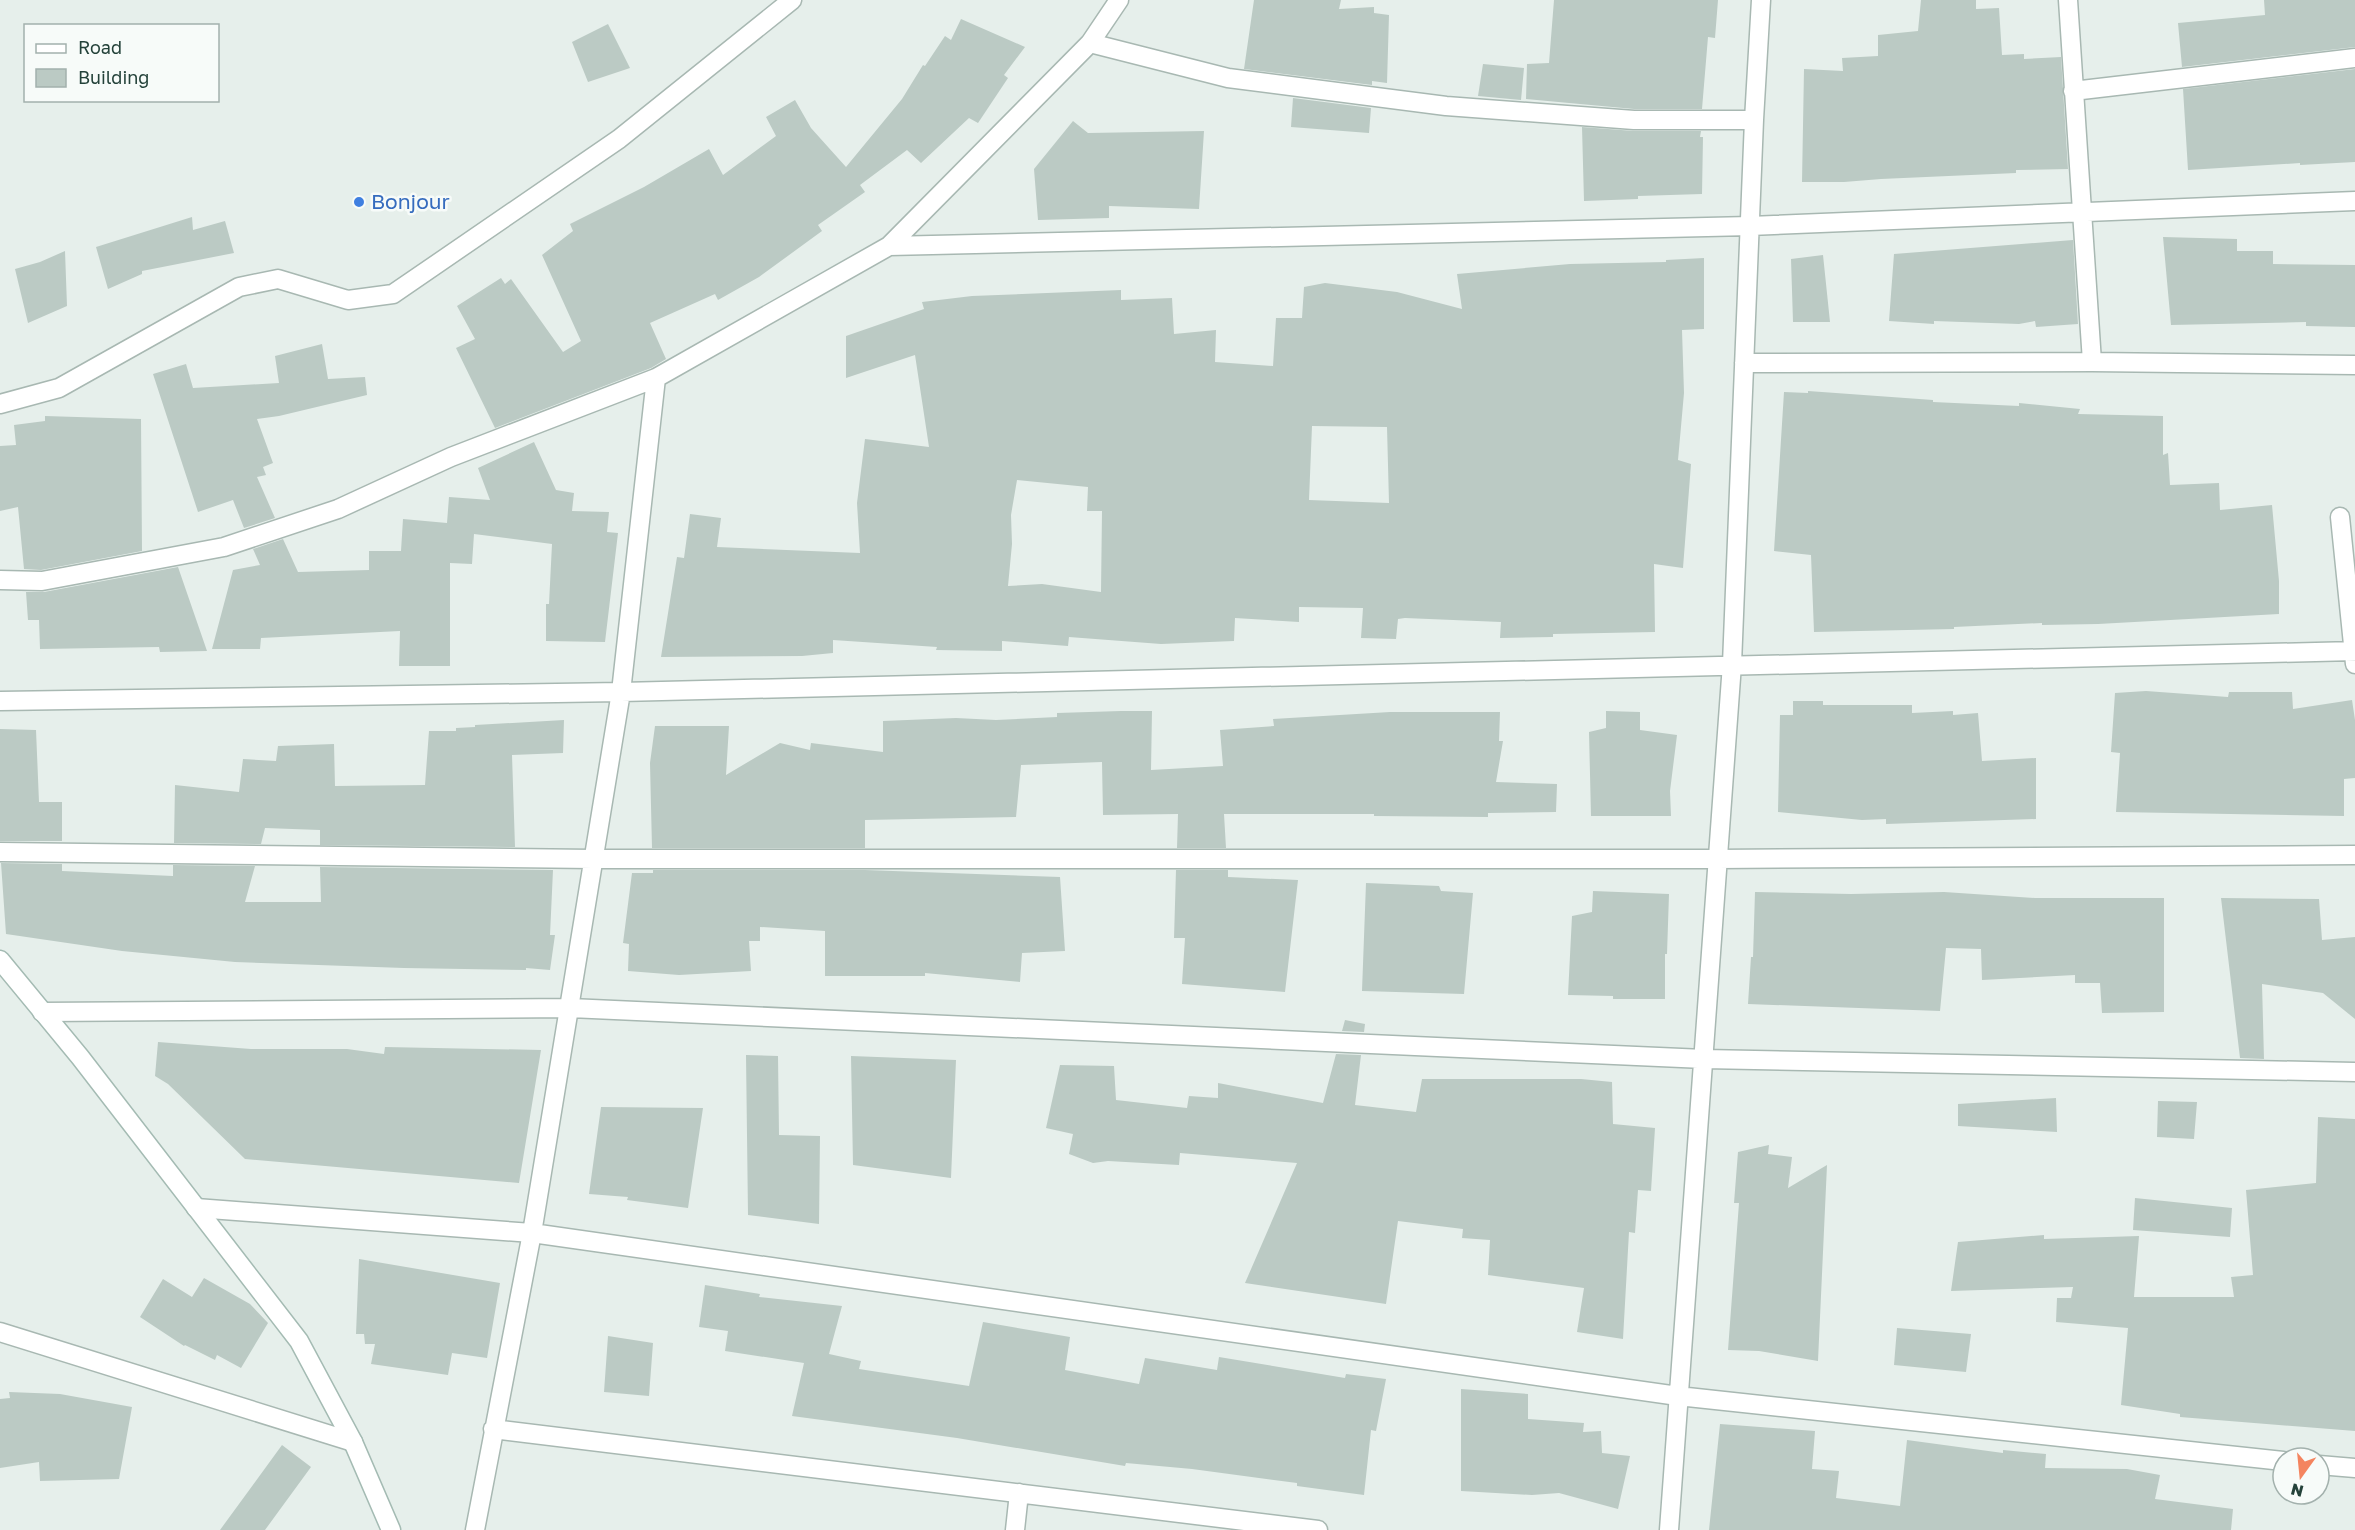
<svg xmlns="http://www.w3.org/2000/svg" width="2355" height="1530" font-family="'Golos Text',sans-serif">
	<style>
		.building { fill: #bbcac4; fill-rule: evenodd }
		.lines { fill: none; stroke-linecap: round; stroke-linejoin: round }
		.street-casing { stroke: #a8b8b2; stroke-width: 21 }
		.secondary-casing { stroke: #a4bbb3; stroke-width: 21 }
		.street { stroke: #fff; stroke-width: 18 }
		.secondary { stroke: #fff; stroke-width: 18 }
		.shop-dot { fill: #3f7fe0; stroke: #f7fbf9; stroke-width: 2 }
		.labels { text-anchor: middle; stroke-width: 5; stroke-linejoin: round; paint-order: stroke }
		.shop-label { font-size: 21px; fill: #366cbe; stroke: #f7fbf9; text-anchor: start }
	</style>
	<rect width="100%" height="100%" fill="#e6efeb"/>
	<path class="building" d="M1254,0H1341L1339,9L1374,7V13L1389,15L1387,83L1372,81V85L1244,69Z
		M1554,0H1718L1715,38L1708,37L1702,109H1634L1526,99L1527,64L1549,63Z
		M1921,0H1976V9L1999,8L2002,55L2024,54V59L2061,57L2068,169L2016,170V173L1881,179L1844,182H1802L1804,69L1843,71L1842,58L1878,56V35L1918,31Z
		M2264,0H2355V47L2182,67L2178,23L2265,15Z
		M961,19L1025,47L1004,75L1008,78L978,123L969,118L921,163L907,150L860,185L865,192L818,225L822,231L759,277L718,300L715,294L650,323L666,359L651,368L495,428L456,348L475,339L457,306L501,278L505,284L511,279L563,352L581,341L542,255L573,231L570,224L644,187L709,149L723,175L776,136L766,117L795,100L811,128L846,167L902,99L923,65L925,66L945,36L951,40Z
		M608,24L630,68L588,82L572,42Z
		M1483,64L1524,68L1521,100L1478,96Z
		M2355,69V162L2300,165V163L2188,170L2183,89Z
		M1293,98L1371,108L1369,133L1291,127Z
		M1073,121L1088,133L1204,131L1199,209L1109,206V218L1038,220L1034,169Z
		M1582,127L1634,131H1701L1700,137H1703L1702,194L1638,196V199L1584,201Z
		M192,217L193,230L225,221L234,253L142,271V274L108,289L96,247Z
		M2163,237L2237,239V251H2273V264L2355,265V327L2306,326V322L2171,325Z
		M2073,240L2078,324L2036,327L2035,321L2019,324L1934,321V324L1889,321L1894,254Z
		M65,251L67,306L28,323L15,269L40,262Z
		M1823,255L1830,322H1793L1791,259Z
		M1704,258V329L1682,330L1684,393L1678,460L1691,464L1683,568L1654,564L1655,632L1553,634V637L1500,638L1501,622L1405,618L1398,619L1396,639L1361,638L1363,608L1299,607V622L1235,618L1234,641L1161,644L1069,637L1068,646L1002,641V651L936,650L937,647L833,640V653L802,656L661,657L677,557L684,558L690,514L721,518L717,547L860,553L857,503L865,439L929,447L915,355L846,378V336L924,309L922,302L972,296L1121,290V300L1172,298L1174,334L1216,330L1215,362L1273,366L1276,318H1302L1304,287L1325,283L1397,292L1462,309L1457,274L1570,264L1666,262V260ZM1312,426L1387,427L1389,503L1309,500ZM1017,480L1088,487L1087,511H1102L1101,592L1042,584L1008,586L1012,544L1011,515Z
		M322,344L328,379L365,377L367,395L279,416L257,419L273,463L263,467L266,475L257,477L275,518L244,528L233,500L198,512L153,374L186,364L193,388L279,383L275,356Z
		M1808,391L1933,400V402L2019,406V403L2080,409L2078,414L2163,416V455L2168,453L2170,485L2219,483L2220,510L2272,505L2279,581V614L2098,624L2042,625V623L1954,627V629L1814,632L1811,555L1774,551L1784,392L1808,393Z
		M45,416L141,419L142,551L41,570L24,569L18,507L0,511V446L16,445L14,425L45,421Z
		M534,442L556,490L574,493L572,511L609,512L607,532L618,533L605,642L546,641V604H549L552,544L474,534L472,564L450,563V666H399L400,631L261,638L260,649H212L233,570L260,565L253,549L283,539L298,572L369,570V551H401L403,519L447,523L449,497L490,500L478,468Z
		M178,567L207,651L160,652L159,647L40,649L39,620H28L26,592H44Z
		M2146,691L2228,697L2229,692H2292L2293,709L2352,700L2355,720V778L2344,779V816L2116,812L2120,753L2111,752L2115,693Z
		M1793,701H1823V705H1912V713L1953,711V715L1978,713L1982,761L2036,758V819L1886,824V819L1862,820L1778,812L1780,715H1793Z
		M1121,711H1152L1151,770L1223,766L1220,730L1274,726L1273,719L1390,712H1500L1499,741H1503L1496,782L1557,784L1556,812L1488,813V817L1374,816V814H1224L1226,848H1177L1178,814L1103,815L1102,762L1021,765L1016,817L865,820V848H652L650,763L655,726H729L726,775L780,743L810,750L811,743L883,752V721L956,718L996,720L1057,717V713Z
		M1606,711L1640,712V730L1677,735L1670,791L1671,816H1591L1589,732L1606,728Z
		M564,720L563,753L512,755L515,847L320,845V830L265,828L261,844L174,843L175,785L239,792L243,759L276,761L278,746L334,744L335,786L425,785L429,731H456V728L475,727V725Z
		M0,729L36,730L39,802H62V841H0Z
		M1,863L62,864V871L173,876V865L255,866L245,902H321L320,867L553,870L550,935H555L550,970L526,968V970L404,968L235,962L122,951L6,934Z
		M653,870H865L1060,877L1065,951L1022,953L1020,982L925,973V976H825V931L760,927V941H749L751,971L679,975L628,971L629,944L623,943L632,873H653Z
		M1176,870H1228V877L1298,880L1285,992L1182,984L1185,938H1174Z
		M1366,883L1439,886L1441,891L1473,893L1464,994L1362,991Z
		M1593,891L1669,894L1667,954H1665V999H1613V996L1568,995L1572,916L1592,912Z
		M1755,892L1851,894L1944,892L2035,898H2164V1012L2102,1013L2100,983H2075V975L1982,980L1981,949L1946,948L1940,1011L1748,1004L1751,957H1753Z
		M2221,898L2319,899L2322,940L2355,937V1019L2323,993L2262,984L2264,1059L2240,1058Z
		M1345,1020L1365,1024L1364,1032L1342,1031Z
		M158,1042L251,1049H347L384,1054L385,1047L541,1050L519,1183L245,1159L168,1084L155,1076Z
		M1336,1054L1361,1055L1355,1105L1416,1112L1422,1079H1581L1612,1082L1613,1124L1655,1128L1651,1191L1638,1190L1635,1233L1629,1232L1623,1339L1577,1332L1584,1288L1488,1275L1490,1240L1462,1238L1463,1229L1398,1221L1386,1304L1245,1283L1297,1163L1180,1153L1179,1165L1108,1161L1093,1163L1069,1154L1073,1134L1046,1128L1060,1065L1114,1066L1116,1100L1187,1108L1189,1096L1218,1098V1083L1323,1103Z
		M746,1055L778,1056L779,1135L820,1136L819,1224L748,1215Z
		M851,1056L956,1060L951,1178L853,1165Z
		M2056,1098L2057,1132L1958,1126V1104Z
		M2158,1101L2197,1102L2194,1139L2157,1137Z
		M601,1107L703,1108L688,1208L627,1200L628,1197L589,1194Z
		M2318,1117L2355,1119V1431L2180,1417V1414L2121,1405L2128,1328L2056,1322L2057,1298H2071L2073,1287L1951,1291L1958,1242L2044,1235V1239L2139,1236L2134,1297H2234L2231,1277L2253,1275L2246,1190L2316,1183Z
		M1769,1145L1768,1154L1792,1157L1788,1188L1827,1165L1818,1361L1759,1351L1728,1350L1739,1203H1734L1738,1152Z
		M2135,1198L2232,1208L2230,1237L2133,1230Z
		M359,1259L500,1283L487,1358L452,1353L448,1375L371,1364L375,1344H365L364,1334H356Z
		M204,1278L250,1304L268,1323L241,1368L217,1355L215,1360L185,1345L184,1346L140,1317L163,1279L192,1297Z
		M705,1285L760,1294L759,1297L842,1306L829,1354L861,1361L859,1369L969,1386L983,1322L1070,1337L1065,1370L1139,1384L1145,1358L1217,1370L1219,1357L1345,1378L1346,1374L1386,1379L1376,1431L1371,1430L1364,1495L1297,1486V1483L1192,1469L1126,1463L1125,1466L957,1438L792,1416L804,1363L725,1351L728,1331L699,1327Z
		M1897,1328L1971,1334L1966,1372L1894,1365Z
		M608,1336L653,1343L649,1396L604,1392Z
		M1461,1389L1528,1394V1419L1584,1423L1583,1432L1601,1431L1602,1453L1630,1456L1618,1509L1559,1493L1532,1495L1461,1491Z
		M9,1392L60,1394L132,1407L119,1479L40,1481L39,1462L0,1468V1399L10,1398Z
		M1720,1424L1815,1431L1812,1469L1839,1471L1836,1498L1900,1506L1907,1440L2003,1453V1450L2046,1454L2045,1468L2127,1469L2160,1475L2155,1499L2233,1509L2231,1530H1709Z
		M282,1445L311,1467L265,1530H220Z"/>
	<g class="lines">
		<defs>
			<path id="street" d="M2068,0L2092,362
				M1090,43L1228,78L1446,106L1634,120H1754
				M2073,91L2355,58
				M889,246L1750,226L2355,201
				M1744,363L2092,362L2355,365
				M0,404L59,388L239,287L278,279L348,300L393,294L619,139L792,0
				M2340,517L2355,664
				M0,580L42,581L224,547L338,509L451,457L656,378L889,246L1090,43L1119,0
				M0,701L621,692L2355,651
				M0,852L593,859H1718L2355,855
				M42,1012L570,1008L1704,1059L2355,1072
				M196,1208L532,1233L1678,1396L2283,1461
				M0,1332L353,1442
				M493,1429L1318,1530
				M2319,1465L2355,1468
				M475,1530L532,1233L621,692L656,378
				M1015,1530L1019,1493
				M1669,1530L1732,664L1754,120L1761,0"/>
			<path id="secondary" d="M0,960L80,1057L299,1341L353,1442L391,1530"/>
		</defs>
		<use href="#street" class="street-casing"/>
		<use href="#secondary" class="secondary-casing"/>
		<use href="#street" class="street"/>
		<use href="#secondary" class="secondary"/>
	</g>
	<circle class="shop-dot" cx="359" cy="202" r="6"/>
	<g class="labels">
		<g class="shop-label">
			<text x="371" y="209">Bonjour</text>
		</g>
	</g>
	<rect x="24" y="24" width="195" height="78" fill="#f7fbf9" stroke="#a3b1ad" stroke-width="1.5"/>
	<rect x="36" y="44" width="30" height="9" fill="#ffffff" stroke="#a3b1ad" stroke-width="1.5"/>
	<text x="78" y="54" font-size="18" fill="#24423a">Road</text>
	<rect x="36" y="69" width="30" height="18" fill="#bbcac4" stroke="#a3b1ad" stroke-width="1.5"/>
	<text x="78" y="84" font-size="18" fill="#24423a">Building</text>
	<g transform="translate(2301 1476) rotate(195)"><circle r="28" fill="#f7fbf9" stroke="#a3b1ad" stroke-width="1.5"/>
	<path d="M0-4.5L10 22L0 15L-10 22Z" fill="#f4845f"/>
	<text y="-9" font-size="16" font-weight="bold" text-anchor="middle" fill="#24423a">N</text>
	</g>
</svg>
